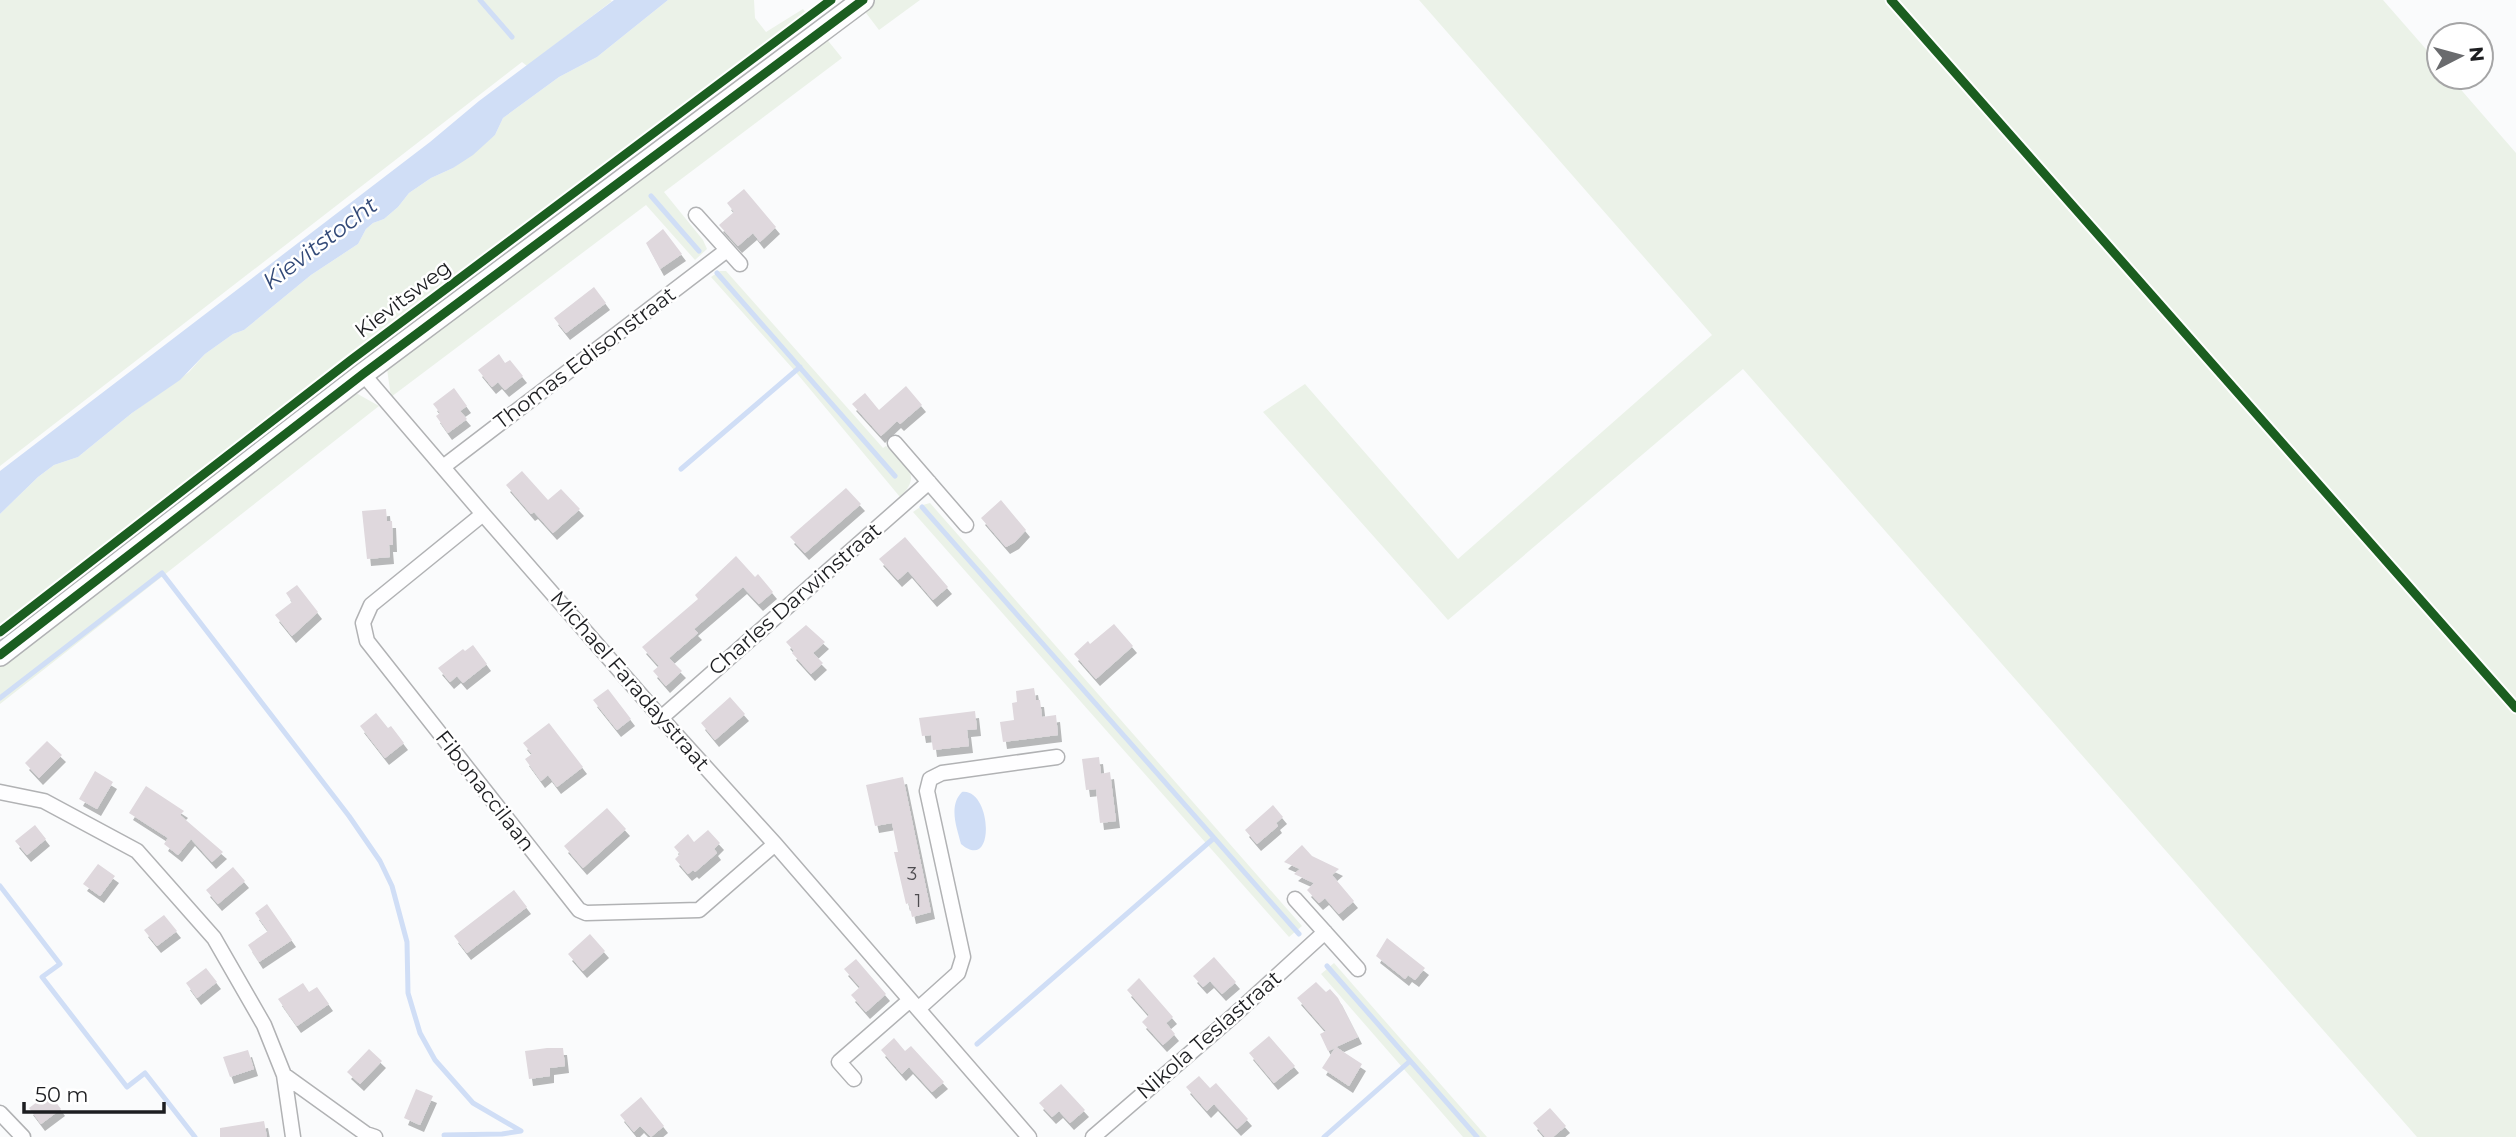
<svg xmlns="http://www.w3.org/2000/svg" width="2516" height="1137" font-family="Montserrat,sans-serif">
	<style>
		.green { fill: #ebf2e8 }
		.water { fill: #d0def6 }
		.lines { fill: none; stroke-linecap: round; stroke-linejoin: round }
		.stream { stroke: #d0def6; stroke-width: 5 }
		.building { fill: #dfd8dd; filter: url(#shadow) }
		.street-casing { stroke: #b1b2b4; stroke-width: 17 }
		.secondary-casing { stroke: #b1b2b4; stroke-width: 24 }
		.street { stroke: #fefeff; stroke-width: 14 }
		.secondary { stroke: #fefeff; stroke-width: 21 }
		.cycleway-casing { stroke: #fff; stroke-width: 13 }
		.cycleway { stroke: #1b5e20; stroke-width: 9 }
		.labels { text-anchor: middle; stroke-width: 5; stroke-linejoin: round; paint-order: stroke }
		.number-label { font-size: 18px; fill: #4e4c50 }
		.street-label { font-size: 21px; fill: #1d1e21; stroke: #fff }
		.water-label { font-size: 23px; font-style: italic; fill: #334a78; stroke: #fff }
	</style>
	<defs>
		<filter id="shadow"><feDropShadow dx="4" dy="7" stdDeviation="0" flood-color="#0004"/></filter>
	</defs>
	<rect width="100%" height="100%" fill="#fafbfc"/>
	<path class="green" d="M0,0H610L612,1L527,66L522,62L0,466Z
		M668,0H754L755,18L766,32L803,9L807,14L385,332L343,360L324,378L0,625V514L38,477L54,465L78,457L132,413L189,372L205,354L233,334L244,330L311,275L358,244L366,229L373,223L384,219L398,207L409,193L431,178L453,168L495,135L503,118L559,77L597,57Z
		M874,0H920L879,30L863,9Z
		M1419,0H2383L2439,64V77H2450L2516,153V1137H2417L1743,369L1448,620L1263,412L1305,384L1458,559L1712,335Z
		M825,37L842,58L664,192L703,240L707,249L695,260L646,205L391,397L387,369Z
		M720,271H726L883,448L886,446C904,464 924,474 900,497L794,370L711,277Z
		M356,393L379,406L0,704V665Z
		M930,503L1302,926L1289,937L913,512L923,505Z
		M1334,963L1355,987L1487,1137H1463L1321,974Z"/>
	<path class="water" d="M614,0H668L597,57L559,77L503,118L495,135L473,155L453,168L431,178L409,193L398,207L384,219L373,223L366,229L358,244L311,275L244,330L233,334L205,354L180,380L132,413L78,457L54,465L38,477L0,514V471L430,142L479,101Z
		M962,792C992,788 996,874 961,844C957,828 948,806 962,792Z"/>
	<g class="lines">
		<path class="stream" d="M480,0L512,37
			M651,196L699,251
			M717,273L895,476
			M681,469L800,367
			M922,507L1299,934
			M0,698L162,573L349,816L380,861L392,886L407,942L408,993L420,1033L435,1060L473,1103L521,1131L502,1134L444,1135
			M0,886L60,964L42,977L127,1087L145,1073L195,1137
			M1327,966L1477,1137
			M977,1044L1214,838
			M1324,1137L1410,1061"/>
	</g>
	<path class="building" d="M744,189L776,227L760,242L753,233L738,246L719,225L734,212L727,203Z
		M663,229L682,254L660,269L646,243Z
		M594,287L606,303L566,333L554,318Z
		M499,354L505,363L510,360L523,376L505,390L498,382L492,387L478,370Z
		M906,386L922,405L900,424L897,421L881,436L852,404L865,393L879,410Z
		M454,388L467,406L460,411L467,419L448,433L436,416L440,413L433,404Z
		M522,471L548,500L561,489L580,509L553,533L534,512L531,514L506,485Z
		M846,488L861,504L805,553L790,537Z
		M1001,500L1026,530L1015,542L1006,547L981,518Z
		M386,509L387,521H392L393,545H389L390,557L367,559L362,511Z
		M905,537L948,587L933,600L908,571L898,580L879,559Z
		M736,556L755,577L758,574L773,592L759,604L743,587L694,629L698,633L669,658L682,671L666,686L653,671L659,666L642,647L698,599L695,595Z
		M297,585L318,612L292,636L275,615L292,602L286,593Z
		M1114,624L1133,646L1096,679L1074,654L1088,641L1090,644Z
		M806,625L825,642L813,653L823,663L811,674L792,653L794,651L786,642Z
		M473,645L487,664L463,683L457,676L450,682L438,668L463,649L465,651Z
		M1034,688L1036,700H1040L1042,717L1056,715L1058,735L1003,742L1000,722L1014,720L1012,703L1017,702L1016,691Z
		M608,689L631,719L617,730L593,700Z
		M730,697L745,714L715,740L701,723Z
		M975,711L977,729L967,730L969,746L933,750L931,735L922,736L919,718Z
		M376,713L388,728L391,726L404,743L385,758L360,726Z
		M549,723L583,767L557,787L548,775L541,781L525,759L532,754L523,743Z
		M47,741L62,755L39,778L25,763Z
		M1099,757L1101,774L1110,772L1116,821L1100,823L1096,789L1086,790L1082,759Z
		M95,771L113,782L97,809L79,799Z
		M903,777L931,912L912,917L909,903L906,904L894,852H898L892,823L875,826L866,785Z
		M146,786L184,811L180,815L223,852L212,862L191,839L178,855L164,844L168,838L129,813Z
		M1273,805L1283,817L1276,823L1278,826L1257,844L1245,830Z
		M607,808L626,829L583,868L564,846Z
		M35,825L46,839L27,855L15,841Z
		M708,830L720,843L714,849L717,853L695,872L693,870L688,874L675,859L680,854L674,847L688,834L694,842Z
		M1302,845L1312,856L1339,869L1332,875L1354,901L1339,914L1325,898L1319,903L1307,890L1314,883L1294,874L1300,869L1284,862Z
		M98,864L115,876L100,896L83,884Z
		M233,867L245,881L218,904L206,890Z
		M514,890L527,907L467,953L454,936Z
		M267,904L292,940L259,962L248,945L268,931L255,913Z
		M164,915L177,931L157,946L144,930Z
		M590,934L605,951L583,971L568,954Z
		M1387,938L1425,968L1415,980L1408,975L1405,979L1376,956Z
		M1214,957L1236,982L1222,994L1210,981L1203,987L1193,976Z
		M856,959L886,994L866,1012L851,995L860,987L844,969Z
		M206,968L217,982L197,998L186,983Z
		M1139,978L1173,1017L1166,1023L1175,1034L1163,1045L1142,1022L1149,1015L1127,990Z
		M1316,982L1326,992L1330,989L1338,998L1358,1037L1336,1047L1362,1064L1349,1086L1322,1068L1335,1048L1328,1051L1320,1034L1326,1031L1297,998Z
		M303,983L309,992L317,987L329,1004L297,1026L278,999Z
		M1269,1036L1295,1066L1274,1083L1249,1053Z
		M894,1038L905,1051L911,1046L944,1082L932,1092L909,1067L902,1074L881,1050Z
		M547,1048H563L565,1066L550,1068V1076L529,1079L525,1051Z
		M369,1049L382,1061L360,1084L347,1072Z
		M248,1050L254,1069L230,1077L223,1057Z
		M1199,1076L1210,1088L1216,1083L1248,1119L1237,1129L1214,1104L1207,1111L1186,1087Z
		M1061,1084L1085,1110L1070,1123L1059,1111L1052,1117L1039,1103Z
		M416,1089L433,1096L420,1125L404,1118Z
		M49,1093L61,1109L41,1124L29,1108Z
		M641,1097L664,1126L651,1137L640,1126L634,1132L620,1115Z
		M1550,1108L1566,1126L1553,1137H1545L1533,1123Z
		M264,1121L267,1137H220V1128Z"/>
	<g class="lines">
		<defs>
			<path id="street" d="M696,215L740,264
				M363,374L483,514L661,718L775,844L1029,1137
				M895,443L966,525
				M443,467L727,250
				M483,514L371,605L363,623L367,641L579,910L586,913L699,910L775,844
				M661,718L929,482
				M0,792L44,801L137,851L214,938L264,1025L284,1075L293,1137
				M1295,899L1358,969
				M918,1009L958,973L963,957L927,791L930,779L942,773L1057,757
				M284,1075L366,1134L375,1137
				M854,1079L839,1062L910,1000
				M0,1113L23,1137
				M1093,1137L1232,1017L1325,932"/>
			<path id="secondary" d="M0,655L363,374L863,0"/>
		</defs>
		<use href="#street" class="street-casing"/>
		<use href="#secondary" class="secondary-casing"/>
		<use href="#street" class="street"/>
		<use href="#secondary" class="secondary"/>
		<defs>
			<path id="cycleway" d="M1891,0L2516,708
				M0,632L351,360L831,0
				M0,655L363,374L863,0"/>
		</defs>
		<use href="#cycleway" class="cycleway-casing"/>
		<use href="#cycleway" class="cycleway"/>
	</g>
	<g class="labels">
		<g class="number-label">
			<text x="912" y="880">3</text>
			<text x="918" y="907">1</text>
		</g>
		<g class="street-label">
			<text transform="translate(403 299) rotate(-37)" y="7">Kievitsweg</text>
			<text transform="translate(585 358) rotate(-37)" y="7">Thomas Edisonstraat</text>
			<text transform="translate(795 599) rotate(-41)" y="7">Charles Darwinstraat</text>
			<text transform="translate(630 681) rotate(49)" y="7">Michael Faradaystraat</text>
			<text transform="translate(485 791) rotate(52)" y="7">Fibonaccilaan</text>
			<text transform="translate(1209 1035) rotate(-41)" y="7">Nikola Teslastraat</text>
		</g>
		<g class="water-label">
			<text transform="translate(320 243) rotate(-37)" y="8">Kievitstocht</text>
		</g>
	</g>
	<g transform="translate(2460 56) rotate(84)"><circle r="33" fill="#ffffff" stroke="#a5a5a6" stroke-width="2"/>
	<path d="M0-5L12 26L0 18L-12 26Z" fill="#6a6b6e"/>
	<text y="-10" font-size="19" font-weight="bold" text-anchor="middle" fill="#1d1e21">N</text>
	</g>
	<path d="M24 1102v10h140v-10" fill="none" stroke="#1d1e21" stroke-width="3.5"/>
	<text x="35" y="1102" font-size="21" fill="#1d1e21" stroke="#ffffff" stroke-width="5" paint-order="stroke">50 m</text>
</svg>
